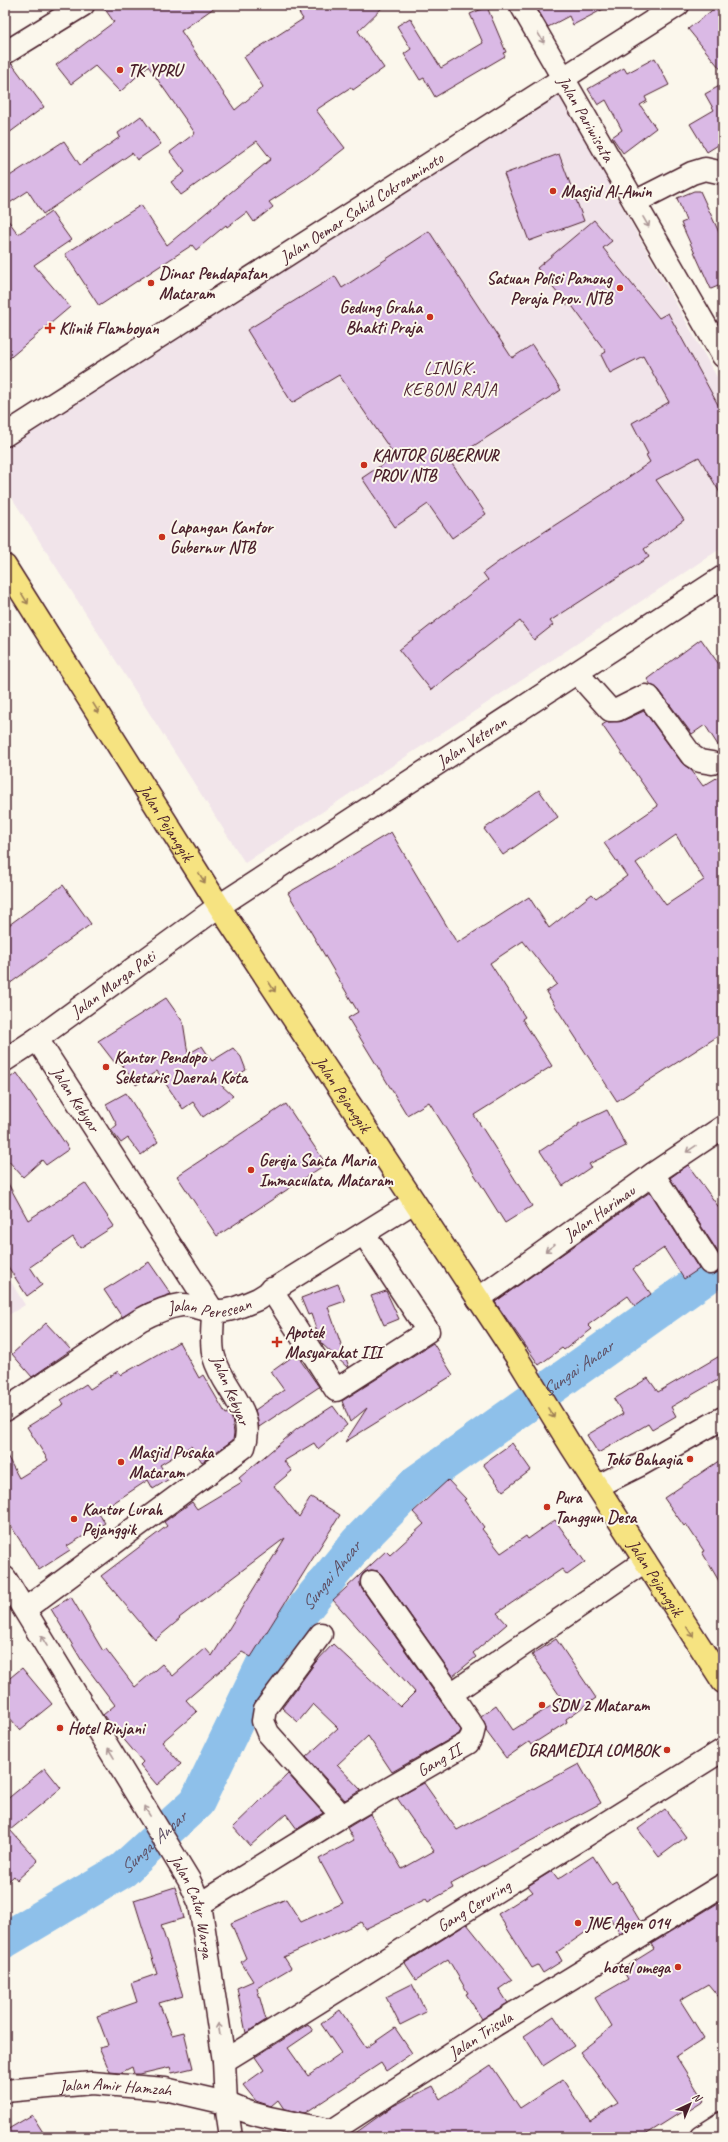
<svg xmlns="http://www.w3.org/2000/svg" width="728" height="2142" font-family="Caveat,sans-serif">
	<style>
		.built { fill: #f1e4ea }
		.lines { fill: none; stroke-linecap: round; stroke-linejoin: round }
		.river { stroke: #8ec0ea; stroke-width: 36 }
		.building { fill: #dab9e5; stroke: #4a1f2b; fill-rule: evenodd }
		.street-casing { stroke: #4a1f2b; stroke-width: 25 }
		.secondary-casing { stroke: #4a1f2b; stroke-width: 25 }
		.primary-casing { stroke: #4a1f2b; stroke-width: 25 }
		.street { stroke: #fbf7ec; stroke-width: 22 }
		.secondary { stroke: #fbf7ec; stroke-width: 22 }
		.primary { stroke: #f6e381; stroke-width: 22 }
		.oneway { stroke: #ab9695 }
		.oneway2 { stroke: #a08156 }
		.poi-dot { fill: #c8321e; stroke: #fbf7ec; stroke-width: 1.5 }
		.labels { text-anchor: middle; stroke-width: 4; stroke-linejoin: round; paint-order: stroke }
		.poi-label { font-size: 17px; font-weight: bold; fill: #4a1f2b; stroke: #fbf7ec; text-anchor: start }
		.street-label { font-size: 17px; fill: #4a1f2b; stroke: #fbf7ec }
		.neighbourhood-label { font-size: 18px; letter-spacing: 1px; fill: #4a1f2b; stroke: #fbf7ec }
		.water-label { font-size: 18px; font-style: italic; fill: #5e4f64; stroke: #fbf7ec }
	</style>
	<rect width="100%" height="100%" fill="#fbf7ec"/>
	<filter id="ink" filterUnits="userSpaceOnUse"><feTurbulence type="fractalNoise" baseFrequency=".025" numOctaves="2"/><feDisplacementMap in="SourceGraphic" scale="8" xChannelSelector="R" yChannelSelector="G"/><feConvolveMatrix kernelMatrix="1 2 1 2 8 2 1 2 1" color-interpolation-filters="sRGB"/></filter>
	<g filter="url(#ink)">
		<path class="built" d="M560,95L723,388V547L245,863L5,487V444Z
			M5,1272L25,1305L5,1317Z"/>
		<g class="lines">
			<path class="river" id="s1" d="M5,1940L123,1870L197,1802L270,1651L358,1542L415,1484L714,1271L723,1267"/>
		</g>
		<path class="building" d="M102,5H218L181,31L235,110L263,87L244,57L303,19L294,5H385L358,31L384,68L353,90L351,87L316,110L345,148L308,177L269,202L273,207L254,222L247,212L227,227L226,225L196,250L192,245L99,306L65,254L141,205L167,245L271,159L257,141L181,195L171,182L185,172L170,152L195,133L148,66L120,92L95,66L71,84L56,65L114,22Z
			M535,5H611L573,25L569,16L548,27Z
			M487,7L506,52L503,53L505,56L435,97L424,78L420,80L404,54L411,49L397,26L410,18L441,68L483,43L470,14Z
			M715,8L723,18V72L688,29Z
			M655,58L669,85L645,97L647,101L640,105L656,128L623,153L612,137L622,130L606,100L598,105L588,89L624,68L627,73Z
			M12,64L44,107L5,136V65Z
			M723,84V142L707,152L690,124L714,110L705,94Z
			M141,116L161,144L137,160L132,153L43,214L28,191L5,206V179L64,141L80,165L120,137L118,133Z
			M559,154L584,221L529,241L504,174Z
			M694,191H700L723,241V284L711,289L681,223L686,221L677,198Z
			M51,212L71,240L34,265L70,307L5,362V216L18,234Z
			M594,220L612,241L603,248L659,318L668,313L723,414V498L699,457L656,480L684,520L644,549L649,557L550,621L553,625L534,640L520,621L431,690L399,650L488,580L483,573L505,557L616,486L650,462L646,455L648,454L632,423L669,402L643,356L610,373L601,355L606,352L570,303L567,305L537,268Z
			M429,231L512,358L532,345L561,390L450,461L486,514L452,538L428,504L395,527L362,478L395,456L339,375L292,403L247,330L335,276L342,288Z
			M701,639L723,670V753L705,725L692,734L659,690L651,685L647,679Z
			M644,711L682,763L692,771L703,786L723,774V1033L617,1101L546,992L557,984L523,941L490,963L525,1017L522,1019L552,1066L474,1115L532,1206L505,1223L429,1102L407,1115L348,1018L358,1012L288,893L391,832L457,943L529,897L549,928L592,894L596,898L627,876L604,843L658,806L602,725L607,722L622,721ZM676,835L704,880L666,905L636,863Z
			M539,790L558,817L503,855L484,829Z
			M63,885L91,924L5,987V928Z
			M166,998L183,1022L188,1054L202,1046L212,1061L233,1048L241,1057L246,1070L221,1085L233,1096L203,1117L193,1102L183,1109L157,1071L136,1085L121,1063H115L98,1041Z
			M17,1073L69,1149L46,1165L42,1160L23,1177L5,1157V1081Z
			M126,1093L158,1142L141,1155L128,1138L121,1143L111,1130L117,1125L106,1104Z
			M286,1104L326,1164L217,1236L177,1176Z
			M607,1110L626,1146L589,1164L591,1167L563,1186L540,1151L578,1126V1124Z
			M688,1165L723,1213V1253L720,1255L670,1178Z
			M5,1178L28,1220L85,1183L114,1226L80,1248L73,1237L30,1267L42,1285L27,1296L5,1262Z
			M650,1192L699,1269L684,1279L664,1248L633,1269L651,1294L635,1306L628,1296L588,1325L592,1329L564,1350L562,1348L539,1365L495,1302Z
			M149,1262L171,1294L145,1304L122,1317L104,1290Z
			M338,1284L345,1301L328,1307L349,1367L348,1368L321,1343L311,1314L308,1315L301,1298Z
			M386,1291L399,1319L384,1325L371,1296Z
			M46,1323L71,1350L32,1377L12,1354Z
			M179,1342L199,1378L203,1375L226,1414L228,1413L232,1419L234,1433L233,1440L202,1462L191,1446L160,1465L169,1479L153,1489L148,1480L98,1513L105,1523L67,1546L70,1550L39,1570L5,1517V1452L19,1478L48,1460L27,1427L64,1404L61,1400L86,1384L90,1389L118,1371L121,1375Z
			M433,1343L453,1375L345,1442L367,1408L350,1422L342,1401Z
			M296,1354L319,1387L259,1427L255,1410L284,1390L271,1372Z
			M723,1354V1377L671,1407L676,1416L652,1430L648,1424L598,1453L587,1435L623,1414L614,1399L648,1378L658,1392Z
			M333,1406L347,1425L318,1449L314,1443L284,1461L292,1471L274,1486L299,1517L311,1497L340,1515L251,1657L242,1652L186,1700L197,1712L162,1742L181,1764L157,1785L140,1765L143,1762L103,1715L115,1705L82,1661L51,1609L71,1597L103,1651L106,1649L135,1687L162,1664L173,1676L205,1648L212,1656L285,1538L179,1618L180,1619L155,1640L101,1576L167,1526L164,1522L192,1502L197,1509L242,1482L239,1478L297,1429Z
			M512,1443L531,1470L503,1491L483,1464Z
			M723,1458V1588L702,1552L704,1551L686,1524L684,1526L664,1498Z
			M448,1480L466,1499L464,1500L484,1527L482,1529L501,1553L526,1536L528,1539L555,1520L585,1562L567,1575L562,1569L497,1613L507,1624L473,1653L476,1657L453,1676L382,1575L378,1571L371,1570L365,1572L360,1583L362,1589L461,1730L459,1734L392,1772L368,1736L337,1765L361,1790L345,1800L306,1757L338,1728L313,1704L298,1722L282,1708L315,1663L333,1644L400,1707L415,1692L333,1600L386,1551L390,1555L424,1524L413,1512Z
			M556,1639L596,1698L566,1719L567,1722L531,1745L529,1742L506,1758L486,1731V1726L481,1716L496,1705L513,1730L562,1699L532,1655Z
			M22,1668L52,1704L20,1730L5,1712V1682Z
			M579,1764L601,1803L451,1884L453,1888L428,1902L426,1899L365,1929L361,1922L284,1957L291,1968L257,1988L266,2020L246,2033L237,1988L253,1981L241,1962L246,1958L231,1923L286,1899L301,1922L343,1903L319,1859L354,1840L347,1828L370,1814L402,1869L434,1851L397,1798L424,1783L457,1830Z
			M45,1768L61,1788L10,1830L38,1861L17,1880L14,1876L5,1884V1801Z
			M288,1774L323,1813L297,1829L286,1814L250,1846L233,1827Z
			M665,1809L686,1837L659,1857L638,1829Z
			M593,1856L611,1884L616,1881L640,1921L620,1934L609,1916L557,1952L562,1961L543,1973L538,1965L532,1968L498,1914L533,1892L528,1886L552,1871L558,1879Z
			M175,1887L184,1918L161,1925L183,1996L159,2003L172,2035L184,2032L193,2068L172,2073L170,2067L140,2074H134L132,2067L120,2073L110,2072L99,2047L108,2045L97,2016L137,2002L131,1983L157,1974L134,1900Z
			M723,1900V2002L708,1984L680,2000L704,2038L676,2056L704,2101L685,2113L683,2111L642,2137H350L393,2106L433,2086L440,2099L491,2065L520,2108L563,2080L590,2121L618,2103L580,2052L612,2027L595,1998L628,1979L622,1969L654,1949L651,1944Z
			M467,1924L512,1980L499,1989L508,2003L482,2019L466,1994L468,1993L448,1959L416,1980L405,1963Z
			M412,1984L426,2012L400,2025L386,1997Z
			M340,2010L366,2048L395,2028L412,2053L386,2071L381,2063L305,2113L284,2109L278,2100L271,2106L256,2101L243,2085L264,2070L255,2057L308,2024L313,2031L288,2048L308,2076L341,2053L321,2024Z
			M554,2016L574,2046L543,2066L524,2036Z
			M32,2115L46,2137H5V2131Z"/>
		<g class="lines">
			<defs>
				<g id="street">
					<path d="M5,53L83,5"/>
					<path d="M635,202L692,173L705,169L723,173"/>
					<path d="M577,673L610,710H617L645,696L649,697L692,756L700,761L712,763"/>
					<path id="s2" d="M5,1060L37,1039L219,906L723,577"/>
					<path d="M653,1174L710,1263"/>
					<path d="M271,1289L336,1390L428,1331L364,1234"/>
					<path id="s3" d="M478,1299L653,1174L723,1127"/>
					<path id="s4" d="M5,1410L140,1320C153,1313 166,1307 181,1305C191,1304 200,1309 211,1311C227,1313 244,1305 258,1299L414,1202"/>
					<path d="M598,1486L640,1465L723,1418"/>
					<path d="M372,1582L451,1694"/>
					<path d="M25,1609L244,1447C257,1411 223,1390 214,1357C210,1343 213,1326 213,1311L37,1039"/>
					<path d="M321,1634L265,1709L263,1721L268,1733L342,1816"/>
					<path id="s5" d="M200,1904L342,1816L468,1743L472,1736L474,1728L451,1694L645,1561"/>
					<path id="s6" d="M224,2061L723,1750"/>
					<path id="s7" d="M226,2103C258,2119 293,2122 328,2130L335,2129L495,2025L723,1885"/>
					<path d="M701,2137L723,2123"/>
				</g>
				<g id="secondary">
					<path id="s8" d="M521,5L723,356"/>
					<path id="s9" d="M5,435L678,5"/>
					<path id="s10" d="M5,1578L189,1880L200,1904L224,2061L226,2103L231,2137"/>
					<path id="s11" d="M5,2091L92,2083L165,2089L226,2103"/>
				</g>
				<g id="primary">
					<path id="s12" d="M5,566L219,906L516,1356L571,1446L723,1682"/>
				</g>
			</defs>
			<use href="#street" class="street-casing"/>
			<use href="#secondary" class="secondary-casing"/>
			<use href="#primary" class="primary-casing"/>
			<use href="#street" class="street"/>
			<use href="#secondary" class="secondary"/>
			<use href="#primary" class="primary"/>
		</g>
		<defs><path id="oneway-shaft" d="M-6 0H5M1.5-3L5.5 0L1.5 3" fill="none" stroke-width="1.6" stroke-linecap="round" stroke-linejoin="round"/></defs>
		<g class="oneway">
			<use href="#oneway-shaft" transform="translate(541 38) rotate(59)"/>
			<use href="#oneway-shaft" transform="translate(646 222) rotate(60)"/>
			<use href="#oneway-shaft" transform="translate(691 1149) rotate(146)"/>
			<use href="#oneway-shaft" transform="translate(550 1248) rotate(144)"/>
			<use href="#oneway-shaft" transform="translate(44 1641) rotate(-121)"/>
			<use href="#oneway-shaft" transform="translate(111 1753) rotate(-121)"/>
			<use href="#oneway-shaft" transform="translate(147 1811) rotate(-122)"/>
			<use href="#oneway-shaft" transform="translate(219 2029) rotate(-99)"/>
		</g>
		<g class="oneway2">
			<use href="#oneway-shaft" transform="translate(25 599) rotate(58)"/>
			<use href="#oneway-shaft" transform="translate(96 708) rotate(58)"/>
			<use href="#oneway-shaft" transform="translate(202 878) rotate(58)"/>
			<use href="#oneway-shaft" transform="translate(272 987) rotate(57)"/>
			<use href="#oneway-shaft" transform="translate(551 1413) rotate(59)"/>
			<use href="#oneway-shaft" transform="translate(690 1632) rotate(57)"/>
		</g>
	</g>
	<g class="poi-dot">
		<circle cx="120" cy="70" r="4"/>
		<circle cx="553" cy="191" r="4"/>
		<circle cx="151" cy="283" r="4"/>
		<circle cx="620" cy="288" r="4"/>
		<circle cx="430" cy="317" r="4"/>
		<path d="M48 322h4v4h4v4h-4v4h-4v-4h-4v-4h4z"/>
		<circle cx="364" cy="465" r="4"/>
		<circle cx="162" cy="537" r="4"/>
		<circle cx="106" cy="1067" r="4"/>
		<circle cx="251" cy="1170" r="4"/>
		<path d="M275 1336h4v4h4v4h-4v4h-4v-4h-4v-4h4z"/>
		<circle cx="690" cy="1459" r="4"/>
		<circle cx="121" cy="1462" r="4"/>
		<circle cx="547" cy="1507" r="4"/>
		<circle cx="74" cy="1519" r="4"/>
		<circle cx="542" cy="1705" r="4"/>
		<circle cx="60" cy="1728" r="4"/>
		<circle cx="667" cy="1750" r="4"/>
		<circle cx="578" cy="1923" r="4"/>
		<circle cx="678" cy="1967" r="4"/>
	</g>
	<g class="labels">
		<g class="poi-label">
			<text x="128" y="76">TK YPRU</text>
			<text x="561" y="197">Masjid Al-Amin</text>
			<text x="159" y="279">Dinas Pendapatan<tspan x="159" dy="20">Mataram</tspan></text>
			<text x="612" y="284" text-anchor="end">Satuan Polisi Pamong<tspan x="612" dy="20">Peraja Prov. NTB</tspan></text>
			<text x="422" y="313" text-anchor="end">Gedung Graha<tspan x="422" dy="20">Bhakti Praja</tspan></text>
			<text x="59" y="334">Klinik Flamboyan</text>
			<text x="372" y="461">KANTOR GUBERNUR<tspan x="372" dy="20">PROV NTB</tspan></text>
			<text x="170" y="533">Lapangan Kantor<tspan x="170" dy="20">Gubernur NTB</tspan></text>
			<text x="114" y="1063">Kantor Pendopo<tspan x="114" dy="20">Seketaris Daerah Kota</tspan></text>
			<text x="259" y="1166">Gereja Santa Maria<tspan x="259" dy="20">Immaculata, Mataram</tspan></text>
			<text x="285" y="1338">Apotek<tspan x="285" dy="20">Masyarakat III</tspan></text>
			<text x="129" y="1458">Masjid Pusaka<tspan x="129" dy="20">Mataram</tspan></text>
			<text x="682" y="1465" text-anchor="end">Toko Bahagia</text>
			<text x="555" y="1503">Pura<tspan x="555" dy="20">Tanggun Desa</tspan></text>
			<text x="82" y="1515">Kantor Lurah<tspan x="82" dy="20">Pejanggik</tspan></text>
			<text x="550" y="1711">SDN 2 Mataram</text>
			<text x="68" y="1734">Hotel Rinjani</text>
			<text x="659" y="1756" text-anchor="end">GRAMEDIA LOMBOK</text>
			<text x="586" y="1929">JNE Agen 014</text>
			<text x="670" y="1973" text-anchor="end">hotel omega</text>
		</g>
		<g class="street-label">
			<text dy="6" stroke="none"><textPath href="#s8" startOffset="131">Jalan Pariwisata</textPath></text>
			<text dy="6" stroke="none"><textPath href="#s9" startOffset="423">Jalan Oemar Sahid Cokroaminoto</textPath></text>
			<text dy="6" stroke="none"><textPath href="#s2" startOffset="565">Jalan Veteran</textPath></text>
			<text dy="6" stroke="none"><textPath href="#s12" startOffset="303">Jalan Pejanggik</textPath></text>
			<text dy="6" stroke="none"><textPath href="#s2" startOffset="132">Jalan Marga Pati</textPath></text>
			<text dy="6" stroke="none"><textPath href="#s12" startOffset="627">Jalan Pejanggik</textPath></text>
			<text transform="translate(76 1099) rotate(57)" y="6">Jalan Kebyar</text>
			<text dy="6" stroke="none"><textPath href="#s3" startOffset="149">Jalan Harimau</textPath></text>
			<text dy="6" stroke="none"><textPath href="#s4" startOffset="235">Jalan Peresean</textPath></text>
			<text transform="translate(231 1390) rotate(67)" y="6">Jalan Kebyar</text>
			<text dy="6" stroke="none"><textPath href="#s12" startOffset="1203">Jalan Pejanggik</textPath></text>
			<text dy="6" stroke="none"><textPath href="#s5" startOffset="279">Gang II</textPath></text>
			<text dy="6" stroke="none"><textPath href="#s6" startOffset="294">Gang Ceruring</textPath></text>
			<text dy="6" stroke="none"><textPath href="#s10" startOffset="380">Jalan Catur Warga</textPath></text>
			<text dy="6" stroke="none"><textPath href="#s7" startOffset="286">Jalan Trisula</textPath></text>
			<text dy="6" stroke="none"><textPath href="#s11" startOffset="111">Jalan Amir Hamzah</textPath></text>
		</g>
		<g class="neighbourhood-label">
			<text x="450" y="374">LINGK.<tspan x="450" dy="21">KEBON RAJA</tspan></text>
		</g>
		<g class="water-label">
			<text dy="6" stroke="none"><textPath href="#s1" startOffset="826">Sungai Ancar</textPath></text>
			<text dy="6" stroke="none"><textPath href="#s1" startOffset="502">Sungai Ancar</textPath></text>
			<text dy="6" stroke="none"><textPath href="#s1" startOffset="178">Sungai Ancar</textPath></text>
		</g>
	</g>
	<rect width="728" height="2142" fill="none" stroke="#fbf7ec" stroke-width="20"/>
	<rect x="10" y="10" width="708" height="2122" fill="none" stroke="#4a1f2b" stroke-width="1.5" filter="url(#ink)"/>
	<g transform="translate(690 2104) rotate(44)" stroke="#fbf7ec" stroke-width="3" paint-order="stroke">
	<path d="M0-3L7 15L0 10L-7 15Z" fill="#4a1f2b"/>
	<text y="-6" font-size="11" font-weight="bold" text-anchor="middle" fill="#4a1f2b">N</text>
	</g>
</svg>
